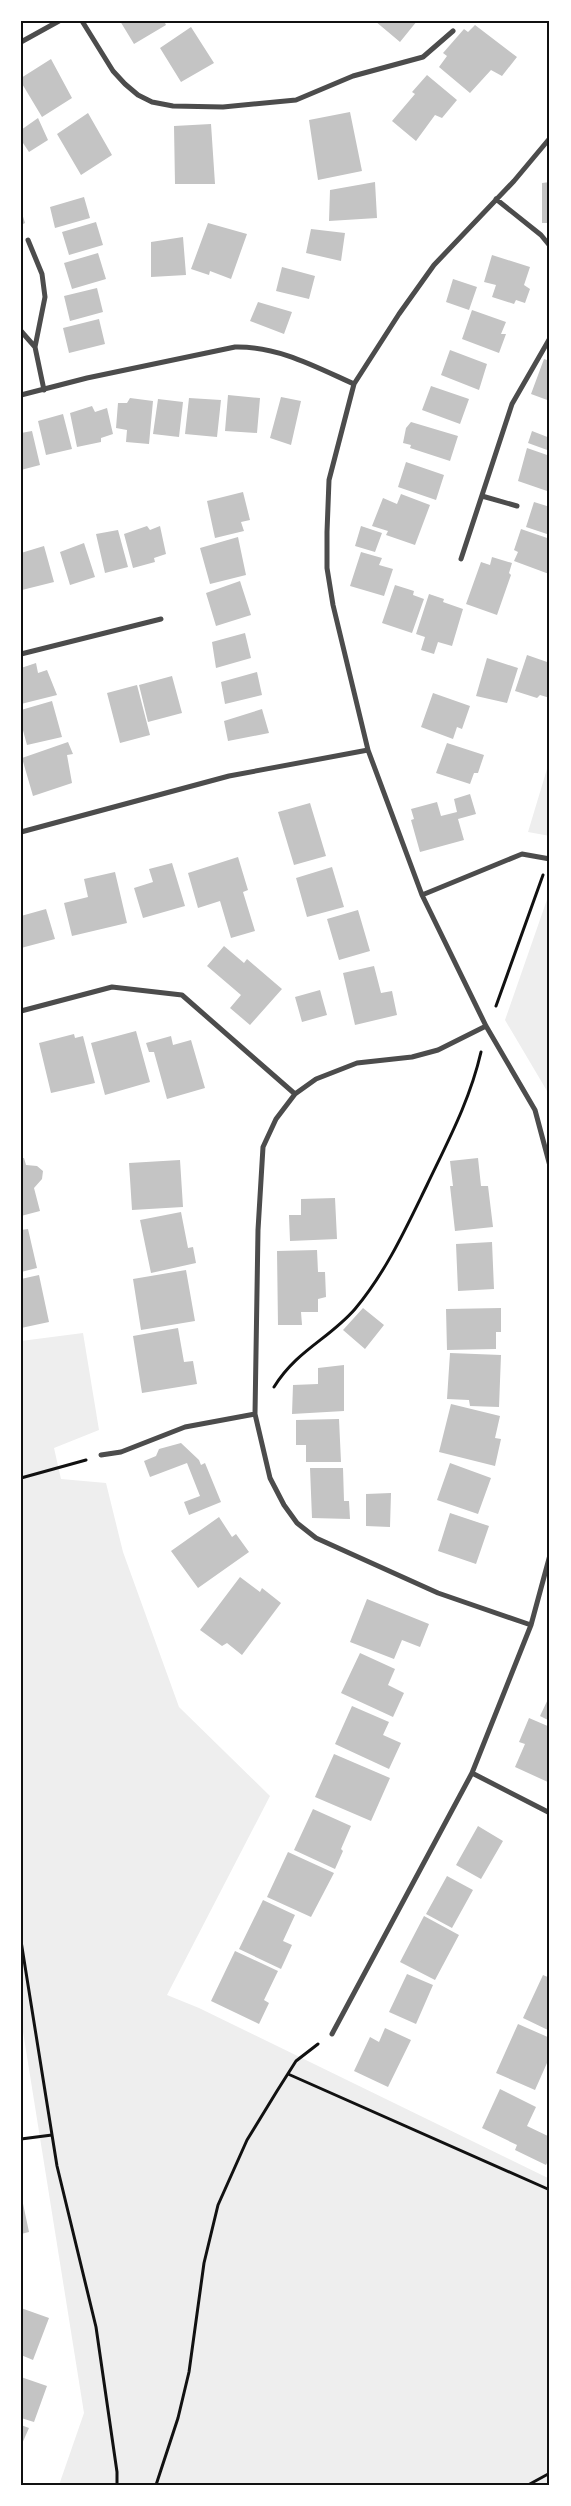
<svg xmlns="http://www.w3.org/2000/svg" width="571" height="2506" font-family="'Crimson Pro',serif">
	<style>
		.green { fill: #eee }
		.building { fill: #c4c4c4 }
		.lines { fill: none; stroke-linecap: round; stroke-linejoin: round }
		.path { stroke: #111; stroke-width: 3 }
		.minor { stroke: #4c4c4c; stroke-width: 5 }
		.neatline { fill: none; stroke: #111; stroke-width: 2 }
	</style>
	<rect width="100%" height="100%" fill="#fff"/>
	<path class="green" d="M550,759V836L528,832Z
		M550,891V1096L505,1020Z
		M83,1333L99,1430L54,1448L61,1479L106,1483L123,1552L179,1707L270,1796L167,1995L199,2008L550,2179V2485H59L84,2413L21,2019V1341Z"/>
	<path class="building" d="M120,21H164L166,25L134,44Z
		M375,21H417L400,42Z
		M475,25L517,57L502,76L491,70L470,93L439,67L447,56L443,53L464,29L468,32Z
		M191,27L214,63L181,82L160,48Z
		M51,59L72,98L42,117L21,82V78Z
		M427,75L457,100L442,118L435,115L416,141L392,121L415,94L412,92Z
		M350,112L362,171L318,180L309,120Z
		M88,113L112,155L81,175L57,134Z
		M38,118L48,140L29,152L21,140V130Z
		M211,124L215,184H175L174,126Z
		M375,182L377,218L329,221L330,190Z
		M550,182V223H542V183Z
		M84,197L90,218L55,228L50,207Z
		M21,210L25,223L21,225Z
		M96,222L103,245L69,255L62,232Z
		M208,223L247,234L231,279L210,271L209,275L191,269Z
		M311,229L345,233L341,261L306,253Z
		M183,237L186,275L151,277V242Z
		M98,253L106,279L72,289L64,263Z
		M492,255L530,267L524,285L530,289L525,303L516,300L514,304L492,297L496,285L484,282Z
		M282,267L315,276L309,299L276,291Z
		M453,279L477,287L469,310L446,302Z
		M97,288L103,312L70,321L64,296Z
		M258,302L292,312L284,334L250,321Z
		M472,310L506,322L501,334H506L499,353L462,339Z
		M99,319L105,344L69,353L63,328Z
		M450,350L487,364L479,390L441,375Z
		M544,359L550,361V401L531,394Z
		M431,386L469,399L460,424L422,410Z
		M228,395L260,398L257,433L225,431Z
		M281,397L301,401L291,445L270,438Z
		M130,398L153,401L149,444L126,442L127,430L116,428L118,403H127Z
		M189,398L221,400L217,437L185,434Z
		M158,399L183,402L179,437L153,434Z
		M92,406L95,412L107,408L113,434L101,438V442L77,447L70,413Z
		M63,414L72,449L46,455L38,421Z
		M411,422L458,436L450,461L410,448L411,445L403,443L406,428Z
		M32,431L40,465L21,470V433Z
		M532,431L550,438V451L528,443Z
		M527,448L550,456V492L518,481Z
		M406,462L444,475L436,500L398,487Z
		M243,492L250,520L241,522L244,531L215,538L207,501Z
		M401,494L430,505L415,545L386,535L388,531L372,526L383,498L397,504Z
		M534,502L550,507V535L526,527Z
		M147,526L150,530L160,526L166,554L154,558L155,562L133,568L124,534Z
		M361,526L382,533L375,552L355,546Z
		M521,529L550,539L549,574L514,561L518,552L514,550Z
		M118,530L128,567L105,573L96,534Z
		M238,537L246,575L210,584L200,548Z
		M84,543L95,577L70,585L60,552Z
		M44,546L54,582L22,590L21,553Z
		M361,552L382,558L379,565L393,569L384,596L350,586Z
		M492,557L512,563L509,573L511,575L497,615L466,604L481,562L490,565Z
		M240,581L251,615L216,626L206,593Z
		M395,585L414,591L413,595L424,599L412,633L382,623Z
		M429,594L444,599L443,602L463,609L452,646L438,642L434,654L421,650L425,637L416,634Z
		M245,633L251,658L216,668L212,642Z
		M527,655L550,663V698L540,695L537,698L515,691Z
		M487,658L518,668L507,703L476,696Z
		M36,663L38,673L47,670L57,695L21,704V668Z
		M257,672L262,695L225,704L221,682Z
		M172,676L182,713L148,722L139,685Z
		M137,685L150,735L120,743L107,693Z
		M433,693L470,706L462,729L457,727L453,739L421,727Z
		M52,701L62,737L27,745L21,723V710Z
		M262,709L269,733L228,741L224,721Z
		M68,742L73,754L67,755L72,783L33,796L22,758Z
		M447,743L484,755L478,773H474L470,784L436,773Z
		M470,794L476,814L458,819L464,840L420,852L411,820L414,819L411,809L437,802L441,816L457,812L454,799Z
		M310,803L326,856L294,865L278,812Z
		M238,857L248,890L243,892L255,931L231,938L220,901L198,908L188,873Z
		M172,863L185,906L143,918L134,888L153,882L149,869Z
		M332,867L344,907L307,917L296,878Z
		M115,872L127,923L72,936L64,903L88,897L84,879Z
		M46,909L55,939L21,948V916Z
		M358,910L370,951L339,960L327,919Z
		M224,946L244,963L247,959L282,989L250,1025L230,1008L241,995L207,966Z
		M374,966L381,993L392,991L397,1015L355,1025L343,973Z
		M320,990L327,1015L302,1022L295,997Z
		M136,1031L150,1082L105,1095L91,1043Z
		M74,1034L75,1038L83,1036L95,1083L51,1093L39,1043Z
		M171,1036L173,1045L191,1040L205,1088L167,1099L154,1052H149L146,1043Z
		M21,1158H24L26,1165L37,1166L43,1171L42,1179L34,1188L40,1211L21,1216Z
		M478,1158L481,1186H488L493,1227L455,1231L450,1186H453L450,1161Z
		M180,1160L183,1207L132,1210L129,1163Z
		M335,1198L337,1239L290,1241L289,1215H301V1199Z
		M181,1212L188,1248L193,1247L196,1263L151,1273L140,1220Z
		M28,1229L37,1268L21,1272V1230Z
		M492,1242L494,1289L458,1291L456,1244Z
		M317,1250L318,1272H325L326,1297L318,1299V1312H301L302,1325H278L277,1251Z
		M186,1270L195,1321L141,1330L133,1279Z
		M39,1275L49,1322L21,1328V1279Z
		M363,1308L384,1325L365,1349L343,1330Z
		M501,1308V1332H496V1349L447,1350L446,1309Z
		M178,1328L184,1362L193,1361L197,1384L142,1393L133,1336Z
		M450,1353L501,1355L499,1407L470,1406L469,1400L447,1399Z
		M344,1365V1411L292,1414L293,1385L318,1384V1368Z
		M451,1404L500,1416L495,1438L501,1439L495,1466L439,1452Z
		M339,1419L341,1462H306V1445H296V1420Z
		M181,1443L199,1460L201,1465L205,1463L221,1502L189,1515L184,1502L200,1496L187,1463L150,1477L144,1461L156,1456L159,1449Z
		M450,1463L491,1478L478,1514L437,1500Z
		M310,1468H343L344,1501H349L350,1519L312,1518Z
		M391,1493L390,1527L366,1526V1494Z
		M450,1513L489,1526L476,1564L438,1551Z
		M219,1517L232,1537L236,1534L249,1552L198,1588L171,1551Z
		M240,1577L260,1592L262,1588L281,1603L242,1655L227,1643L222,1646L200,1630Z
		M367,1599L429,1624L420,1647L402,1640L394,1659L350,1642Z
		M360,1653L395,1669L388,1685L404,1693L393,1717L341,1693Z
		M550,1695V1721L540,1716Z
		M352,1706L389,1722L383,1735L401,1743L389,1769L335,1744Z
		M529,1718L550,1727V1783L515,1767L525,1744L519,1742Z
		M334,1754L390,1778L371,1821L315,1797Z
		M313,1809L351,1826L341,1849L343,1851L335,1869L294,1850Z
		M478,1826L503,1841L481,1879L456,1865Z
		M288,1852L334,1873L311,1917L267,1897Z
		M447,1876L473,1890L452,1928L426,1914Z
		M263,1900L295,1915L283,1941L292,1945L281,1969L239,1949Z
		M424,1916L459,1935L435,1980L400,1962Z
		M235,1951L278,1971L264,2000L269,2003L259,2024L211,2001Z
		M407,1974L433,1985L416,2024L389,2012Z
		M543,1975L550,1978V2031L523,2018Z
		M518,2024L550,2038V2064L547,2063L535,2090L496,2073Z
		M385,2028L411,2040L388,2087L354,2071L370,2037L379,2042Z
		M500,2089L536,2107L527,2126L550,2137V2157L546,2165L515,2150L517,2145L482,2128Z
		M21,2194L29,2232L21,2234Z
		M21,2308L49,2318L33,2360L21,2355Z
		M21,2377L47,2386L34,2422L21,2418Z
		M21,2425L29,2428L21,2446Z"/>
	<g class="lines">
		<path class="path" d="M496,1006L543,875
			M274,1387C297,1350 329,1339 355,1309C386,1272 406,1228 427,1185C448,1141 470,1100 481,1052
			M21,1478L86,1460
			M21,1941L57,2166L96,2327L117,2472V2485
			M288,2074L550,2190
			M21,2139L52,2135
			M156,2485L178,2418L189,2372L204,2263L218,2205L247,2140L277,2091L296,2061L318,2044
			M528,2485L550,2473"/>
		<path class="minor" d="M82,21L113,71L125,84L138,95L152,102L173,106L223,107L296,100L353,76L423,57L453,31
			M21,42L59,21
			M550,138L514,181L434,265L399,314L354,384L329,480L327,532V568L333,605L368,750L422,895L486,1026L535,1110L550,1166
			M496,199L541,235L550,246
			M28,240L42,274L45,297L35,347L44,390
			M21,331L35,347
			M21,395L87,378L235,347C278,346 316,367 354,384
			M482,496L517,506
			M461,559L512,404L550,338
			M21,654L161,619
			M21,832L229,776L368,750
			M422,895L522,854L550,859
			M21,1011L112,987L182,995L295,1094
			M486,1026L438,1050L412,1057L357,1063L316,1079L295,1094L276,1119L263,1147L258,1230L255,1414L270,1478L284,1505L297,1523L316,1538L438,1593L531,1625
			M101,1455L121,1452L185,1427L255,1414
			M472,1773L550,1813
			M332,2034L472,1773L531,1625L550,1555"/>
	</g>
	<rect width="571" height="2506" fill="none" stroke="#ffffff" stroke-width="45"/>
	<rect x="22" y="22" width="526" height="2462" class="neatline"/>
</svg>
